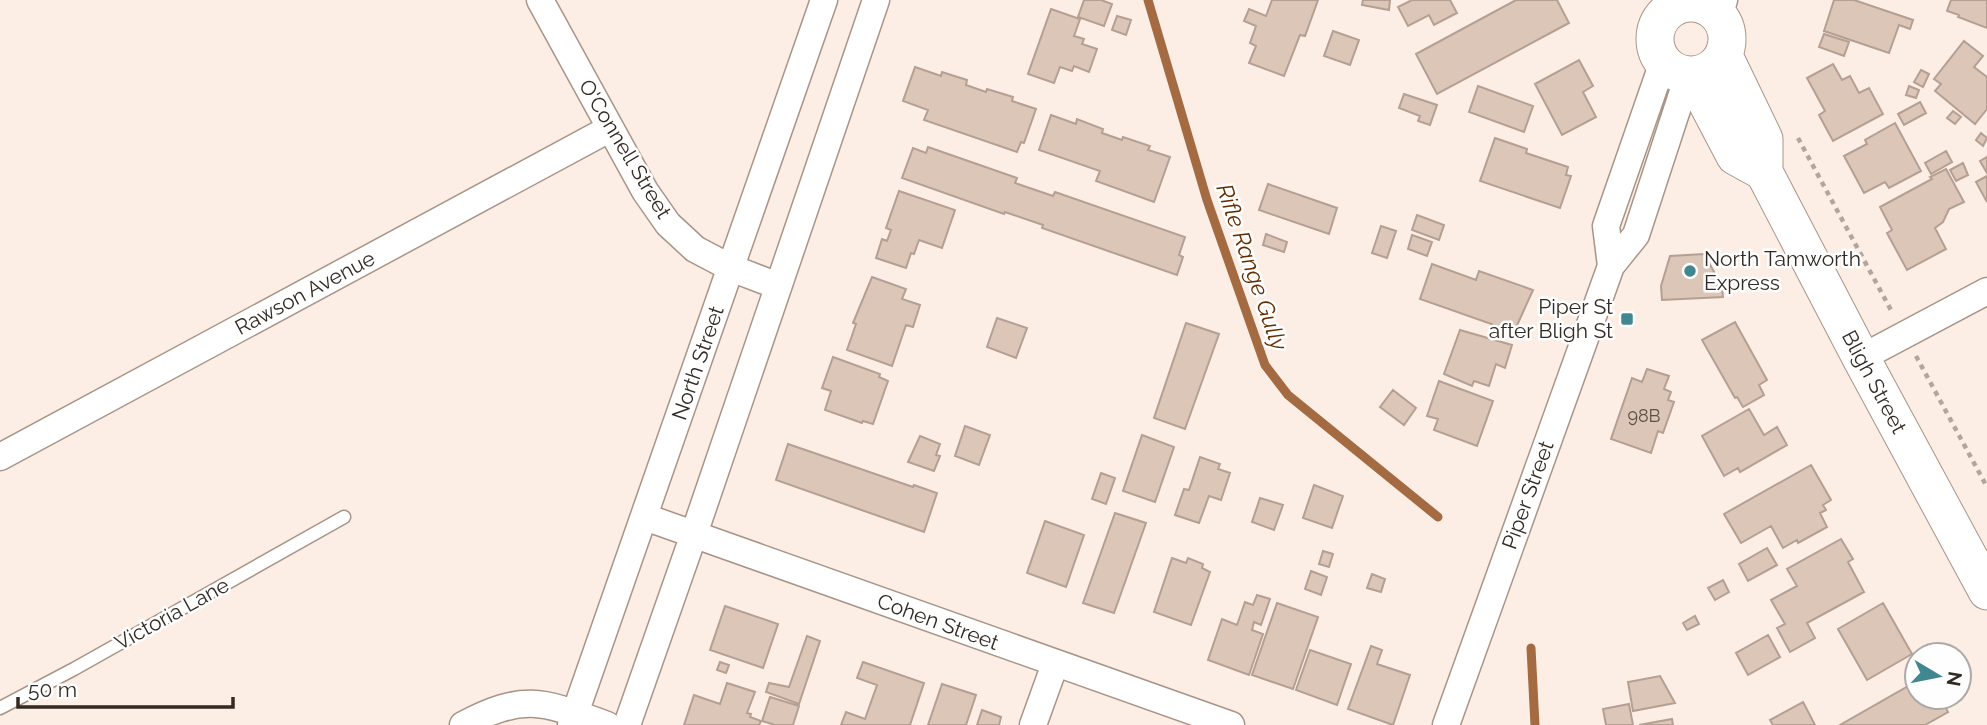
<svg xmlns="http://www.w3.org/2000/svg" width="1987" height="725" font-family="Raleway,sans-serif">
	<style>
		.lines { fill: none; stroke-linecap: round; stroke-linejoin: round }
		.stream { stroke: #a46a42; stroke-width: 9 }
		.building { fill: #dcc6b8; stroke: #b59f92; stroke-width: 2 }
		.lane-casing { stroke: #a99487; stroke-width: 15 }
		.street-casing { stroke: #a99487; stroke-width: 29 }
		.secondary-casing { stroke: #a99487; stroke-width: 39 }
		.path { stroke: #b1a59d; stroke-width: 4.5; stroke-dasharray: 5 5; stroke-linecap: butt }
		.lane { stroke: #fff; stroke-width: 12 }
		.street { stroke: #fff; stroke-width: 26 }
		.secondary { stroke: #fff; stroke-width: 37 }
		.poi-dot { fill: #40878f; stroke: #fefefe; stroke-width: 2.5 }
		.labels { text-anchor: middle; stroke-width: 5; stroke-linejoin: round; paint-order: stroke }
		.number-label { font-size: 18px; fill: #5c5149 }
		.street-label { font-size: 21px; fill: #322a24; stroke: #fefefe }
		.poi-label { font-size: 21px; fill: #322a24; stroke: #fefefe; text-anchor: start }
		.water-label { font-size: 23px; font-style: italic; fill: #622f02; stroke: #fefefe }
	</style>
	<rect width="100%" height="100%" fill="#fceee5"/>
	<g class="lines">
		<path class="stream" d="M1148,0L1207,200L1265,365L1288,395L1438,517
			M1531,648L1535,725"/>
	</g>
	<path class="building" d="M1084,0H1101L1112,4L1104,26L1078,17Z
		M1272,0H1318L1305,36L1300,35L1284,76L1249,63L1256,46L1250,43L1256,26L1244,21L1249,9L1266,16Z
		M1363,0H1390L1389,10L1362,5Z
		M1412,0H1450L1457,13L1434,25L1429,15L1408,26L1398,7Z
		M1516,0H1557L1569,23L1437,94L1416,54Z
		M1834,0H1854L1913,20L1910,29L1899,25L1889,53L1824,31Z
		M1951,0H1987V28L1958,17L1959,15L1947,11Z
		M1051,9L1080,19L1074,36L1084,39L1082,44L1097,49L1089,72L1074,66L1072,71L1060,67L1054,83L1028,74Z
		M1117,16L1131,20L1126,35L1112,30Z
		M1333,31L1359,40L1350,65L1324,56Z
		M1824,34L1849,42L1844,56L1819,47Z
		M1964,41L1983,56L1974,67L1987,77V109L1975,124L1935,91L1941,84L1934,79Z
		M1579,60L1593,86L1583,92L1596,117L1562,135L1535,84Z
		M1833,64L1842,80L1850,76L1859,93L1869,88L1883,114L1833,141L1819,115L1825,111L1807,78Z
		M915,67L941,76L942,72L967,80L966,85L986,92L987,89L1013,97L1012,101L1036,109L1024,143L1021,142L1017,152L924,120L928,110L903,101Z
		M1921,70L1929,74L1923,87L1914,82Z
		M1478,86L1533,106L1524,132L1469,112Z
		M1909,86L1919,90L1916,98L1906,95Z
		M1404,94L1437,105L1430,125L1418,121L1420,116L1399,108Z
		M1920,102L1926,113L1904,125L1898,114Z
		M1953,111L1961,117L1955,124L1947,118Z
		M1051,115L1076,124L1077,119L1103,129L1102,133L1122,140L1123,137L1150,146L1148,150L1170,157L1154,202L1096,181L1100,171L1039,150Z
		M1895,123L1921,171L1889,188L1885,182L1864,193L1844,156L1867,144L1865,140Z
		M1981,133L1987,138L1983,146L1976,140Z
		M1495,138L1527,149L1526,153L1568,167L1566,175L1571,176L1560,208L1480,181Z
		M928,147L1017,178L1015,183L1053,196L1055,192L1185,237L1179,255L1183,257L1177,275L1042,228L1043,225L1005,212L1004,214L902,178L913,148L926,153Z
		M1946,151L1952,162L1931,174L1925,163Z
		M1987,157V173L1980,161Z
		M1963,163L1968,175L1956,181L1950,170Z
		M1946,169L1964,202L1949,209L1943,222L1935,228L1946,249L1907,270L1887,233L1892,230L1880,207L1932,179L1930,177Z
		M1987,176V202L1976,182Z
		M1268,184L1337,208L1329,234L1259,210Z
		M899,191L955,210L942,248L919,240L914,254L911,253L906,268L876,258L882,239L887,241L891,230L886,228Z
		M1417,215L1444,225L1439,240L1412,230Z
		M1381,226L1396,231L1387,258L1372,253Z
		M1266,234L1287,242L1284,252L1263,245Z
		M1412,235L1432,242L1427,256L1408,249Z
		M1704,254L1722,286L1723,297L1662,300L1661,286L1670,256Z
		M1432,264L1476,280L1479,271L1533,290L1514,332L1420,299Z
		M872,277L906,289L902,299L920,305L913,327L906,325L892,366L847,350L856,324L853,323Z
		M997,318L1027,328L1016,358L987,347Z
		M1735,322L1767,380L1759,385L1764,395L1743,407L1737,397L1735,398L1702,340Z
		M1186,323L1219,334L1185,429L1154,418Z
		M1460,330L1512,345L1505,368L1496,364L1489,386L1474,381L1472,386L1444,374Z
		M833,357L880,374L879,377L888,381L873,424L863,421L862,423L825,410L831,391L822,388Z
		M1647,369L1669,376L1664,389L1671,392L1668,400L1674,402L1663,433L1658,431L1651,453L1611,439L1632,378L1642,382Z
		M1439,381L1493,401L1477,446L1434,430L1438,419L1427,416Z
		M1393,390L1416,408L1404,425L1380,407Z
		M1749,409L1764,435L1777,427L1787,445L1740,472L1738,468L1724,476L1702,436Z
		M965,426L990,435L979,465L955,456Z
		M1142,435L1174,447L1155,502L1123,491Z
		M920,436L940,444L936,455L940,456L934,471L908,462Z
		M788,444L913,487L914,485L937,493L924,532L776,480Z
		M1200,457L1220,464L1218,469L1230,473L1221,500L1209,496L1199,523L1175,515L1184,489L1189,490Z
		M1811,465L1831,500L1823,505L1826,510L1820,513L1827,527L1798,543L1797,540L1783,548L1771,526L1741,543L1724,514Z
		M1101,473L1115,478L1106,504L1092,499Z
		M1314,485L1343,496L1332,528L1303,518Z
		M1260,498L1283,505L1274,530L1252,522Z
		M1115,513L1146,523L1114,613L1083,603Z
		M1045,521L1084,535L1066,587L1027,573Z
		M1841,539L1853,559L1848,562L1864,592L1807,623L1815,638L1790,652L1777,628L1785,624L1771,600L1797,586L1787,569Z
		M1767,548L1777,565L1748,581L1739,564Z
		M1323,551L1333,554L1329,567L1319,564Z
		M1172,558L1186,563L1188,558L1203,564L1202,568L1210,572L1191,625L1154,612Z
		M1311,571L1327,577L1321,595L1305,589Z
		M1372,574L1385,579L1381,592L1367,588Z
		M1723,580L1729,592L1715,600L1708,588Z
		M1257,595L1270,599L1261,625L1254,622L1252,630L1263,634L1249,675L1208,660L1222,619L1237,625L1245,602L1253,605Z
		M1277,603L1318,617L1293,689L1252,675Z
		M1883,603L1912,654L1867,680L1838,629Z
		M725,606L778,624L763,668L710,650Z
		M1695,616L1699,624L1687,630L1683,623Z
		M1768,635L1780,657L1748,675L1736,653Z
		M807,636L820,641L799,704L766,692L769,683L789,687Z
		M1371,646L1382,650L1377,664L1410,675L1393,725L1348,709Z
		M1310,650L1351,664L1337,705L1296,690Z
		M720,662L729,665L726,673L717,670Z
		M863,662L924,683L910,725H841L846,712L865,719L877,685L857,678Z
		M1660,676L1675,703L1633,711L1628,682Z
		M1917,681V697H1940L1948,712L1925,725H1840Z
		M727,683L755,692L747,713L751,714L750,717L761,721L759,725H684L694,695L720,704Z
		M942,684L976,695L966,725H928Z
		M770,697L799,706L793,725H775L762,721Z
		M1803,702L1815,725H1773L1770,720Z
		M1629,704L1633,725H1606L1603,709Z
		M982,710L1001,717L999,725H977Z
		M1672,719L1673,725H1639Z"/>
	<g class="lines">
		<defs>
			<path id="lane" d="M0,708L74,669L344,517"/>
			<path id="street" d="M540,0L645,191L668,224L695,249L731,268L778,286
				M1696,2L1697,0
				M1719,16L1724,0
				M1611,266L1606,226L1663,62
				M1861,358L1987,291
				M0,457L609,129
				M645,517L1231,725
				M463,725C525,692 544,702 607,725
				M571,725L824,0
				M627,725L694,534L876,0
				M1033,725L1055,664
				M1446,725L1611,266L1636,235L1688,76"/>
			<path id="secondary" d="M1655 39a36 36 0 1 1 72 0a36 36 0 1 1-72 0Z
				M1724,56L1764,139V172L1861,358L1987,591
				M1693,76L1735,156L1764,172"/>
		</defs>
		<use href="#lane" class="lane-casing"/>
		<use href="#street" class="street-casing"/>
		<use href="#secondary" class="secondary-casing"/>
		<path class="path" d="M1798,138L1892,312
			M1916,356L1987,487"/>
		<use href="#lane" class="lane"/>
		<use href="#street" class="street"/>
		<use href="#secondary" class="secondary"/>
	</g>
	<g class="poi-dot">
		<circle cx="1690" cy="271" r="7"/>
		<rect x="1620" y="312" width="14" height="14" rx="3.5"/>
	</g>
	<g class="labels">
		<g class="number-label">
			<text x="1644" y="422">98B</text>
		</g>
		<g class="street-label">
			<text transform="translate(625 149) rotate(59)" y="7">O'Connell Street</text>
			<text transform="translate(305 293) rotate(-28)" y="7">Rawson Avenue</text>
			<text transform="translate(698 363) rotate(-71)" y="7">North Street</text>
			<text transform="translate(1874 382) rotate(62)" y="7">Bligh Street</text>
			<text transform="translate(1528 495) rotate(-70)" y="7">Piper Street</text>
			<text transform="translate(172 614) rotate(-29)" y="7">Victoria Lane</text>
			<text transform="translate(938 622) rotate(20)" y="7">Cohen Street</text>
		</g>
		<g class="poi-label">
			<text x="1704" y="266">North Tamworth<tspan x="1704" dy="24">Express</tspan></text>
			<text x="1613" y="314" text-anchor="end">Piper St<tspan x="1613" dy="24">after Bligh St</tspan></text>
		</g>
		<g class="water-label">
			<text transform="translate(1252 267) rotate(71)" y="8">Rifle Range Gully</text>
		</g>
	</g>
	<g transform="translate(1938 676) rotate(100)"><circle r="33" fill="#fefefe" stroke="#aca9a7" stroke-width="2"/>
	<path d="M0-5L12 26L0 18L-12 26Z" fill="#40878f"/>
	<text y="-10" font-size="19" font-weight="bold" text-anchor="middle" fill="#322a24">N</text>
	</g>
	<path d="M18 697v10h215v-10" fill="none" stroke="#322a24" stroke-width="3.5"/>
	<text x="28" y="697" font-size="21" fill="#322a24" stroke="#fefefe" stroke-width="5" paint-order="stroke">50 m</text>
</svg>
